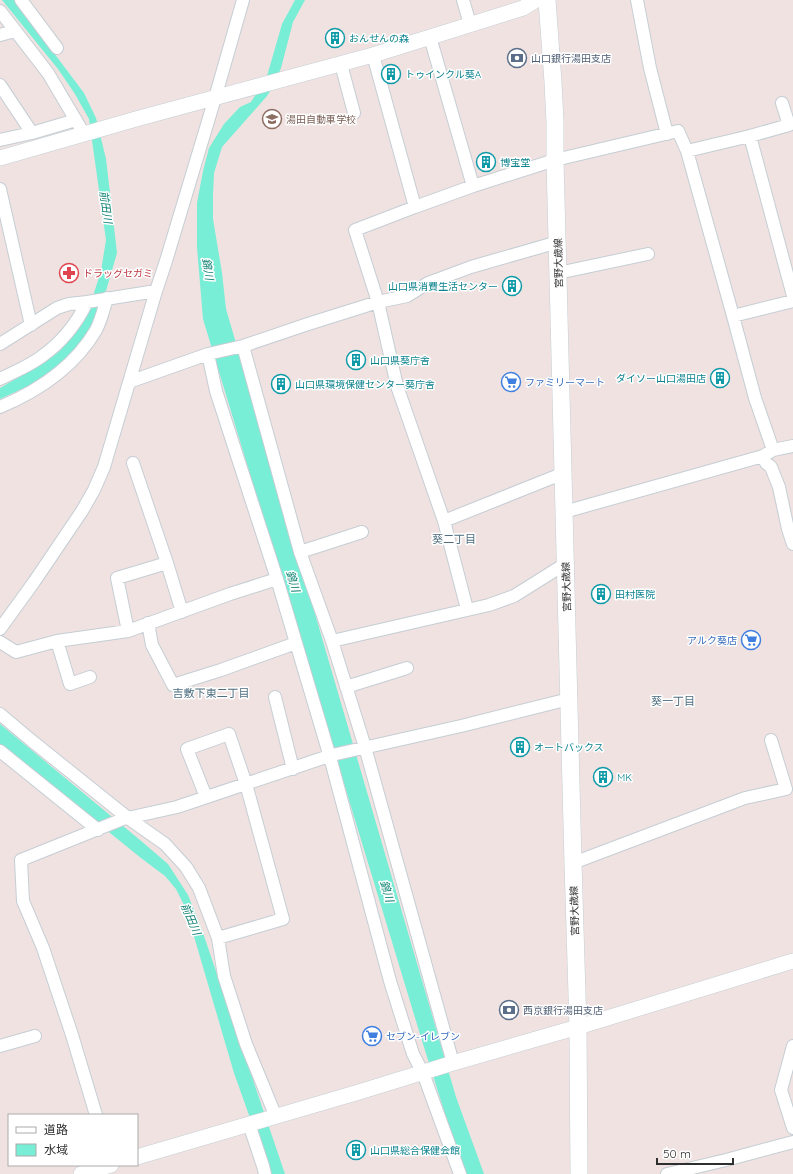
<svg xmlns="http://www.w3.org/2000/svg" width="793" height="1174" font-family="Quicksand,'Noto Sans JP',sans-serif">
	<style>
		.water { fill: #77eed5 }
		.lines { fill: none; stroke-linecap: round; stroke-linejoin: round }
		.minor-casing { stroke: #c5ced4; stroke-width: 14 }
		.tertiary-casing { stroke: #c5ced4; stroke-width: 16 }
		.secondary-casing { stroke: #c5ced4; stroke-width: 18 }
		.minor { stroke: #fff; stroke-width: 12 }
		.tertiary { stroke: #fff; stroke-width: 15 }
		.secondary { stroke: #fff; stroke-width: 17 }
		.labels { text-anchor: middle; stroke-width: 3; stroke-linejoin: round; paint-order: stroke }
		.culture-label { font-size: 10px; fill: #0d838f; stroke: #fff; text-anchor: start }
		.service-label { font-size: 10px; fill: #4e5e75; stroke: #fff; text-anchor: start }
		.education-label { font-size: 10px; fill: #785e54; stroke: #fff; text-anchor: start }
		.street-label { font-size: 10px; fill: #2e2e2e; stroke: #fff }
		.health-label { font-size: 10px; fill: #be3a42; stroke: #fff; text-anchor: start }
		.shop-label { font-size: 10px; fill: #366cbe; stroke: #fff; text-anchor: start }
		.water-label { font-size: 11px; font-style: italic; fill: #108374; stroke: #fff }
		.neighbourhood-label { font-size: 11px; fill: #4e6e7f; stroke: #fff }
	</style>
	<rect width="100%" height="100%" fill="#efe2e1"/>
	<path class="water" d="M2,0H14L84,93L96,118L106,159L117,253L99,315L88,337L70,355L51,371L28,386L0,399V388L40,365L61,350L86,318L101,271L106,240L89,119L75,94L58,69Z
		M295,0H305L293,22L281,68L274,85L267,96L222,147L214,173L213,194V219L222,273L226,309L456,1097L484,1174H467L459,1158L423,1044L203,319L197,247V203L203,171L209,148L224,124L240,107L251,102L267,76L282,24Z
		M0,724L140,840L168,864L188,895L203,933L285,1174H270L234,1073L186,909L176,889L165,876L141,858L0,744Z"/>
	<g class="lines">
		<defs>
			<path id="minor" d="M21,0L57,48
				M463,0L470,24
				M637,0L650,68L667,134
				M0,11L48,73L84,134
				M0,35L15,31
				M430,37L473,186
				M373,55L415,207L473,186L555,160L678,131L687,151L733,316L755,398L773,450
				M341,64L354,113
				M0,85L32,133
				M750,136L793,296
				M0,140L32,133L76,120
				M687,151L750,136L789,125L782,103
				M0,189L31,325
				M415,207L355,230L378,302L397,386L444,521L467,609
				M558,273L648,254
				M733,316L793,301
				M0,344L57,308L69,304L87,302L156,291
				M243,346L300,552L332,641L365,747L453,1063
				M208,354L216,391L277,579L330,757L390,981L413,1054L423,1073L460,1174
				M0,379C14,372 29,366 41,357C61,343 77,323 87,302
				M129,382L208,354L243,346L308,324L378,302L407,296L428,283L471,267L558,242
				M0,407C38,391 75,366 96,330C101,321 104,308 107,298
				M763,456L766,463L771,467L779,487L788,529L793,544
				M133,463L167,563L182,612
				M564,512L763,456L773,450L793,446
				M444,521L564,473
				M300,552L362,532
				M148,623L152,645L173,685L221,670L296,643
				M0,629L34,582L82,511L94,490L104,467L156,291L166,261L215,98L243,0
				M128,631L117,578L167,563
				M57,641L70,684L90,677
				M332,641L489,605L514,596L565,564
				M0,642L16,652L57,641L128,631L230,594L277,579
				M346,687L407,668
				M275,697L293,769
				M0,714L32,741L128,818L165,844L186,867L199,888L218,938L224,976L246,1044L276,1117
				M0,751L98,830
				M206,797L187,749L229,734L246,784L283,919L218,938
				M573,863L745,798L786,789L771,740
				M0,1046L35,1036
				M793,1046L781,1090L793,1128
				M96,1115L72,1035L43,948L23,901L21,860L123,819L177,807L332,755L461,726L569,699
				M249,1124L263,1166L265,1174
				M667,1174L726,1160L793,1142"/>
			<path id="tertiary" d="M0,158L136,119L373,55L523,8L536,0
				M137,1157L359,1092L453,1063L578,1027L793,961
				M81,1174L111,1165"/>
			<path id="secondary" d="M547,0L553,82L555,122V160L573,863L578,1027L579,1174"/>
		</defs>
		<use href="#minor" class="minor-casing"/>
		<use href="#tertiary" class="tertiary-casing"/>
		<use href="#secondary" class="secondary-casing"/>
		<use href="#minor" class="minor"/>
		<use href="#tertiary" class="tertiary"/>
		<use href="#secondary" class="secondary"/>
	</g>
	<defs>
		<symbol id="building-ring" viewBox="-11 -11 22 22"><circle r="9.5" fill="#fff" stroke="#0f9aa8" stroke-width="1.5"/><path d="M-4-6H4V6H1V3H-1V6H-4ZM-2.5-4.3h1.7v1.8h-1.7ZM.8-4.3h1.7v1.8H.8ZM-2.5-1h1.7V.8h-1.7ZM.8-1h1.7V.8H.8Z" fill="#0f9aa8"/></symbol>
		<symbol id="bank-ring" viewBox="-11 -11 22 22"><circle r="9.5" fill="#fff" stroke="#5c6f8a" stroke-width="1.5"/><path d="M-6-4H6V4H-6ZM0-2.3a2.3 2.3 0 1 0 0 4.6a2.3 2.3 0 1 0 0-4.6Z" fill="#5c6f8a"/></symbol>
		<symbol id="school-ring" viewBox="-11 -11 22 22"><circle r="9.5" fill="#fff" stroke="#8d6e63" stroke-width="1.5"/><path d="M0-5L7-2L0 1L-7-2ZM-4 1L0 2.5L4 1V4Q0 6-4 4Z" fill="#8d6e63"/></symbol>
		<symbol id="pharmacy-ring" viewBox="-11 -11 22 22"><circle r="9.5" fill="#fff" stroke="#e0444e" stroke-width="1.5"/><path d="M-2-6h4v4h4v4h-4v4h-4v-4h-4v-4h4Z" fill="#e0444e"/></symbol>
		<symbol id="supermarket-ring" viewBox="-11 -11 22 22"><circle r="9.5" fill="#fff" stroke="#3f7fe0" stroke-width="1.5"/><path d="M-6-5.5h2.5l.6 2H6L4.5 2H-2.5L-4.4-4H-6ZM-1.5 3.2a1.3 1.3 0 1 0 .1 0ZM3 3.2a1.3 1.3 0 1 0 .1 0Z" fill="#3f7fe0"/></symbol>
	</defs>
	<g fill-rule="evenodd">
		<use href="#building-ring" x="324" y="27" width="22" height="22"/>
		<use href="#bank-ring" x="506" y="47" width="22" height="22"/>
		<use href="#building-ring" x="380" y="63" width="22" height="22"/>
		<use href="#school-ring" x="261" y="108" width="22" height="22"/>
		<use href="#building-ring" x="475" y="151" width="22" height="22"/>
		<use href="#pharmacy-ring" x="58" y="262" width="22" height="22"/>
		<use href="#building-ring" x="501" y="275" width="22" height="22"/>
		<use href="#building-ring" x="345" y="349" width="22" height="22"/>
		<use href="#building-ring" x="709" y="367" width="22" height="22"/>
		<use href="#supermarket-ring" x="500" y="371" width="22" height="22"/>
		<use href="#building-ring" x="270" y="373" width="22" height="22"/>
		<use href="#building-ring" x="590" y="583" width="22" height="22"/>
		<use href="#supermarket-ring" x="740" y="629" width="22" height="22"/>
		<use href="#building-ring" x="509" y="736" width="22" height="22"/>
		<use href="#building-ring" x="592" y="766" width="22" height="22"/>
		<use href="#bank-ring" x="498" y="999" width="22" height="22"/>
		<use href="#supermarket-ring" x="361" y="1025" width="22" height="22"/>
		<use href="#building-ring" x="345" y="1139" width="22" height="22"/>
	</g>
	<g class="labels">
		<g class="culture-label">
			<text x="349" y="42">おんせんの森</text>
			<text x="405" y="78">トゥインクル葵A</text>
			<text x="500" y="166">博宝堂</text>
			<text x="498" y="290" text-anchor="end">山口県消費生活センター</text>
			<text x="370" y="364">山口県葵庁舎</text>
			<text x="706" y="382" text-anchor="end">ダイソー山口湯田店</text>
			<text x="295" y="388">山口県環境保健センター葵庁舎</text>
			<text x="615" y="598">田村医院</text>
			<text x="534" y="751">オートバックス</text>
			<text x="617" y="781">MK</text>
			<text x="370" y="1154">山口県総合保健会館</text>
		</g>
		<g class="service-label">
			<text x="531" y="62">山口銀行湯田支店</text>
			<text x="523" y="1014">西京銀行湯田支店</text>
		</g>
		<g class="education-label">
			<text x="286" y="123">湯田自動車学校</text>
		</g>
		<g class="street-label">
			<text transform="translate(558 263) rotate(-91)" y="4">宮野大歳線</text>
			<text transform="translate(566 587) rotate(-92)" y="4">宮野大歳線</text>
			<text transform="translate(574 911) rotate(-92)" y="4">宮野大歳線</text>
		</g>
		<g class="health-label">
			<text x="83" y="277">ドラッグセガミ</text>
		</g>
		<g class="shop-label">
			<text x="525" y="386">ファミリーマート</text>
			<text x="737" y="644" text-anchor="end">アルク葵店</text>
			<text x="386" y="1040">セブン-イレブン</text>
		</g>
		<g class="water-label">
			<text transform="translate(106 207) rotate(82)" y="4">前田川</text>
			<text transform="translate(208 269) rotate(81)" y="4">錦川</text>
			<text transform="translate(293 581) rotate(73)" y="4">錦川</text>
			<text transform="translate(387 891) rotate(73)" y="4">錦川</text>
			<text transform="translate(191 919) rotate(67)" y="4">前田川</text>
		</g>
		<g class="neighbourhood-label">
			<text x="454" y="543">葵二丁目</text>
			<text x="211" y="697">吉敷下東二丁目</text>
			<text x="673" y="705">葵一丁目</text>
		</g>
	</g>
	<rect x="8" y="1114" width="130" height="52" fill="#ffffff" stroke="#ababab"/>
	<rect x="16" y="1127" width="20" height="6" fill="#ffffff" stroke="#ababab"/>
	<text x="44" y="1134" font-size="12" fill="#2e2e2e">道路</text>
	<rect x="16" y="1144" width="20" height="12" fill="#77eed5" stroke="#ababab"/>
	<text x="44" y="1154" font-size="12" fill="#2e2e2e">水域</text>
	<path d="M657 1158v6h76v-6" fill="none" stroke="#2e2e2e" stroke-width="2"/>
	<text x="663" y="1158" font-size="12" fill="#2e2e2e" stroke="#ffffff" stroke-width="3" paint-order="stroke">50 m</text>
</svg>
